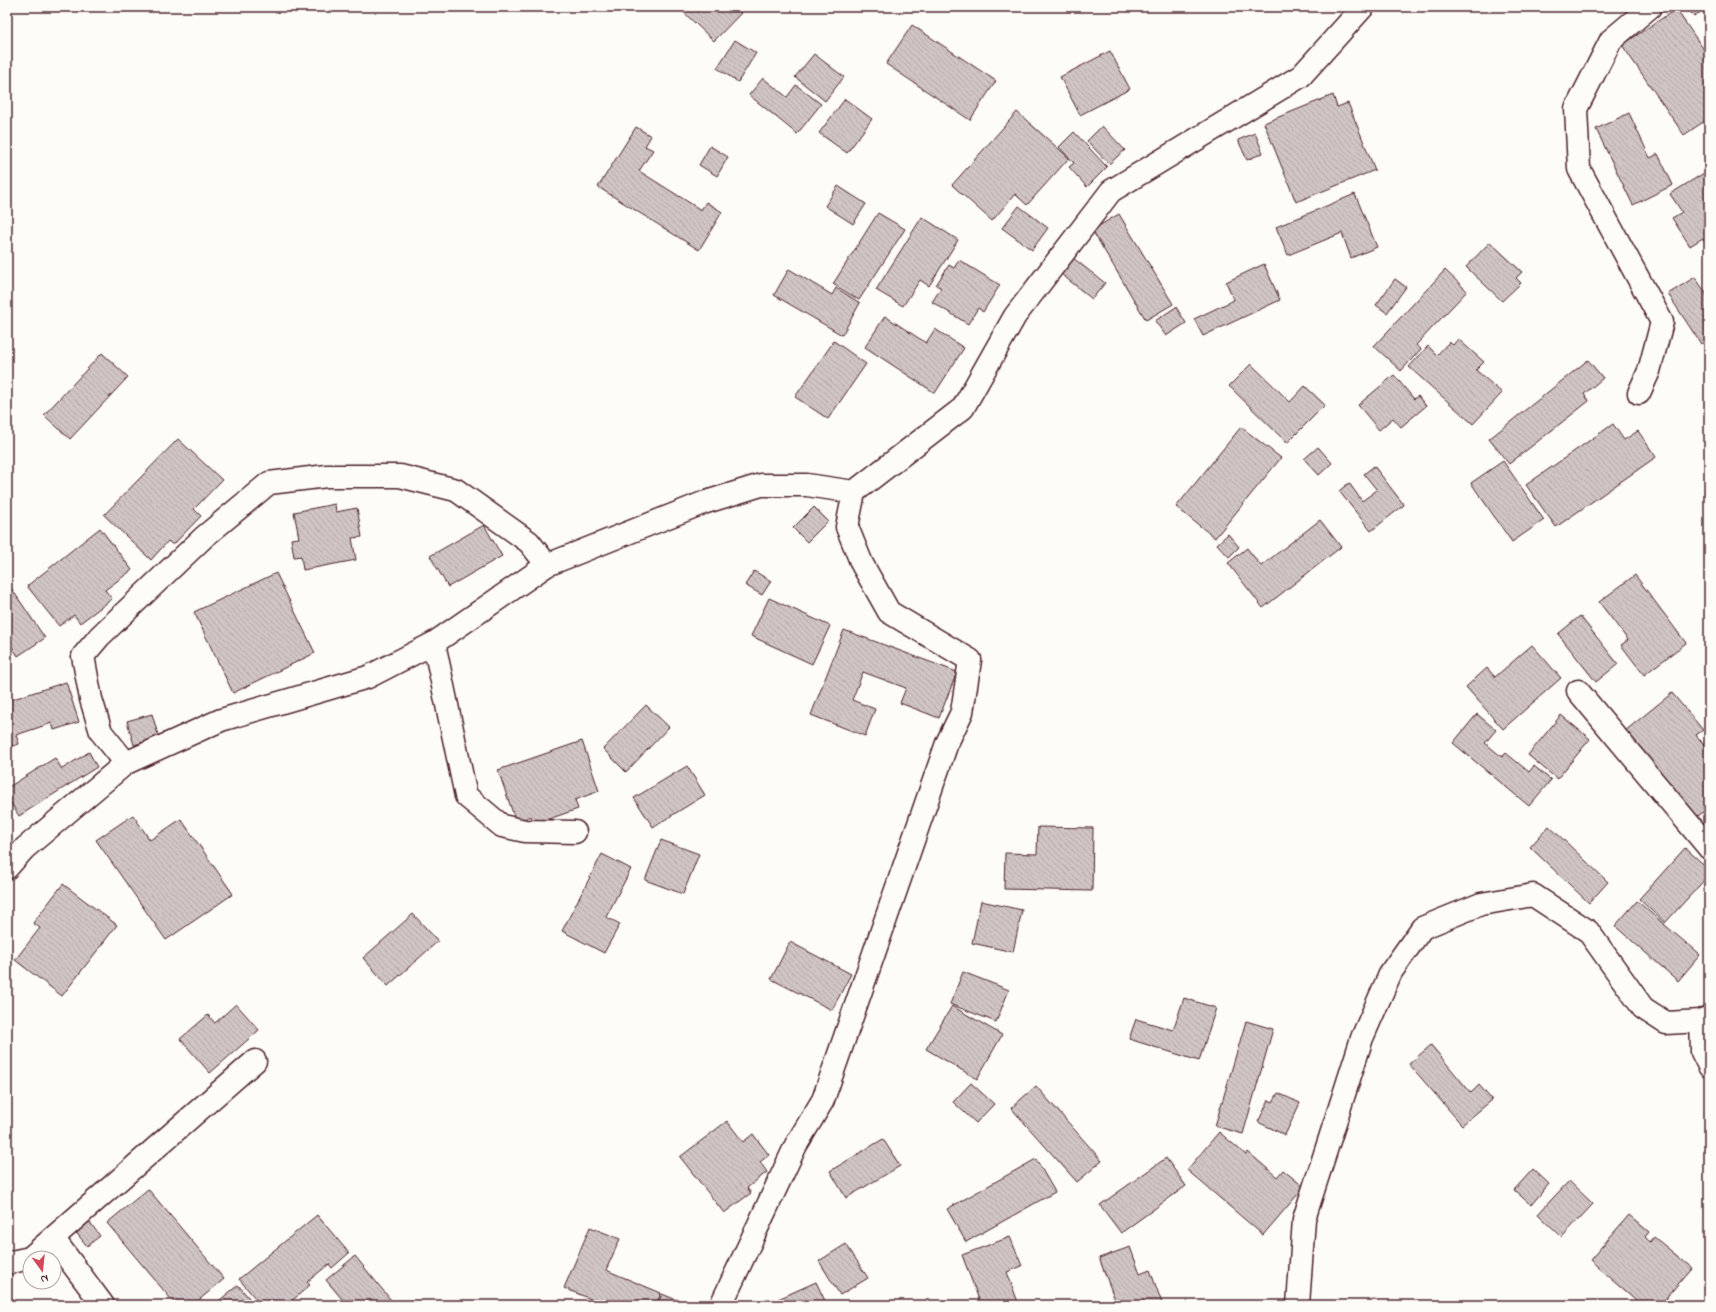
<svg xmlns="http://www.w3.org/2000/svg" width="1716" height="1312" font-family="'Indie Flower',sans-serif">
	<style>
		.building { fill: url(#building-back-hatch); stroke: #4a1f2b }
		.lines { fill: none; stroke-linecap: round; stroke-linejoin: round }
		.minor-casing { stroke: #4a1f2b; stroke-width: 25 }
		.minor { stroke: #fdfcf7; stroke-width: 22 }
	</style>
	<defs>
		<pattern id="building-back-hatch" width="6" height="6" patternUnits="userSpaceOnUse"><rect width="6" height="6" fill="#d0c5c4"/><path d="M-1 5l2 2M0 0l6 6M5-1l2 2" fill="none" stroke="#b4a9a9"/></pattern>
	</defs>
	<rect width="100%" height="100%" fill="#fdfcf7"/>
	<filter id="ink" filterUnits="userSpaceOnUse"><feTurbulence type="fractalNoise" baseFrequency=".025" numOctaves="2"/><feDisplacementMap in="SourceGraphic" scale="8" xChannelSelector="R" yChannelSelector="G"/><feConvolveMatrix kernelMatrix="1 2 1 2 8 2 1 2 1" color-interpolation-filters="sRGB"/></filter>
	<g filter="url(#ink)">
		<path class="building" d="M678,7H735L741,13L714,41Z
			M1687,7H1707L1694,17Z
			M1676,9L1709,57V118L1684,135L1622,45Z
			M912,25L996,81L970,120L886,64Z
			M735,40L756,53L738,82L717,68Z
			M1110,51L1130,89L1080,115L1060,77Z
			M814,54L844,77L825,101L795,77Z
			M763,78L787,97L796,85L821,104L797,134L749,95Z
			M1333,95L1337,107L1348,103L1375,170L1296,202L1264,123Z
			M845,99L872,119L847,153L819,133Z
			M1017,112L1069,158L1027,205L1015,194L992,221L952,185Z
			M1629,113L1650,158L1658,154L1673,185L1633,205L1596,129Z
			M1102,126L1125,150L1109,164L1087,141Z
			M636,127L651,136L645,146L653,150L639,171L701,210L706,202L722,212L699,250L598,187Z
			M1074,132L1107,167L1087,187L1069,167L1074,163L1059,147Z
			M1255,133L1263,153L1247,160L1238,140Z
			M710,146L728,157L717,176L699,165Z
			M1709,170V249L1703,238L1690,246L1672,218L1682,212L1670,194Z
			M838,186L866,204L853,224L825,206Z
			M1355,194L1377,247L1351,258L1342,233L1288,255L1276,227Z
			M1019,206L1048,228L1032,250L1002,228Z
			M878,213L905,229L859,300L833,284Z
			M1119,214L1173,304L1146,320L1092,230Z
			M922,217L958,240L929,286L920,280L903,306L876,290Z
			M1490,242L1522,272L1516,278L1521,283L1502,301L1466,267Z
			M1073,258L1105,283L1092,299L1060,273Z
			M959,260L1000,285L983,312L978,308L968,324L932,302L941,288L936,285L949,265L954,268Z
			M1264,264L1280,300L1203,336L1194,319L1234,300L1226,282Z
			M789,269L832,295L836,288L860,303L842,335L774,295Z
			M1445,270L1467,291L1416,345L1421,349L1401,371L1374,346Z
			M1695,277L1709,298V339L1701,344L1668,294Z
			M1395,279L1406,287L1387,313L1376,305Z
			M1176,307L1186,323L1166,336L1155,321Z
			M885,316L926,343L935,329L964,348L935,393L865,347Z
			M1458,339L1484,362L1476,370L1502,393L1473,424L1409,367L1428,346L1437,355L1449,342L1453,345Z
			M834,341L866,364L828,419L795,397Z
			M102,353L128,377L70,439L44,415Z
			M1588,360L1603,378L1584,394L1589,401L1509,464L1489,439Z
			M1251,364L1290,402L1305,386L1325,405L1287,443L1229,386Z
			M1394,375L1414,399L1418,396L1426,406L1401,427L1393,418L1379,430L1358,405Z
			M1613,424L1624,440L1638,431L1656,457L1556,527L1526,485Z
			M1241,427L1281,458L1215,538L1176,507Z
			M178,439L222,480L194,509L201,516L173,545L168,541L151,560L104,515Z
			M1318,447L1332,463L1319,475L1304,459Z
			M1503,461L1544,520L1512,542L1471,483Z
			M1374,466L1404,505L1371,531L1339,491L1349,483L1362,501L1377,490L1364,474Z
			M335,504L336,512L357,508L362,537L352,538L356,560L303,570L301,556L294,557L291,539L299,538L294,512Z
			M814,507L828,521L807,542L793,528Z
			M1320,520L1341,547L1263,608L1228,563L1247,548L1261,566Z
			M484,525L502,556L448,587L430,556Z
			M100,528L132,570L105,590L112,599L80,623L74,615L59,626L27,586Z
			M1228,534L1239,547L1229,557L1217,544Z
			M754,571L771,581L762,595L745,585Z
			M276,573L315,653L233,693L194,612Z
			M1635,575L1686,643L1644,675L1621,645L1628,640L1599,602Z
			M7,582L45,638L18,656L7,639Z
			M769,598L830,626L812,664L751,636Z
			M1580,616L1618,664L1596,682L1558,634Z
			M844,630L957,672L939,718L900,703L906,688L863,672L852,700L875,709L865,736L811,715Z
			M1532,645L1561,678L1503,729L1466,687L1487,668L1495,677Z
			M66,682L79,722L54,730L52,723L16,735L19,744L7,748V701Z
			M1672,693L1703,730L1696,735L1709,751V791L1706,793L1709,796V808L1695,818L1625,731Z
			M646,705L669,727L626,772L603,749Z
			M152,714L159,738L134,745L127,721Z
			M1477,714L1496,730L1485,743L1502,757L1506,753L1529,772L1534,766L1551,780L1529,806L1453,743Z
			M1561,715L1590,739L1557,779L1528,755Z
			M582,741L599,791L575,800L578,809L534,824L531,816L516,822L498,770Z
			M89,752L97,767L19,816L7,797V788L55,758L62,769Z
			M687,766L705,795L653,827L634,798Z
			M133,815L150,840L181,819L233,894L166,940L96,840Z
			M1549,826L1608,882L1589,903L1530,847Z
			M1038,827L1093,828L1092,891L1004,889L1005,853L1037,854Z
			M661,840L699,854L683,894L645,880Z
			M1685,848L1709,869V875L1665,923L1639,899Z
			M602,854L631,869L606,917L620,924L604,953L562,931Z
			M63,884L117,925L62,996L15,960L40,928L33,923Z
			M981,901L1022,910L1013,952L972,943Z
			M1637,901L1700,955L1678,981L1615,926Z
			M413,914L438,941L388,986L363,958Z
			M790,942L851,974L832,1010L771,979Z
			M963,972L1009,990L996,1022L950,1004Z
			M1184,998L1216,1008L1199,1061L1129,1039L1136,1019L1173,1030Z
			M236,1004L259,1030L210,1073L180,1039L208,1015L215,1023Z
			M952,1006L1002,1035L977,1079L926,1049Z
			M1246,1021L1273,1029L1243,1134L1215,1126Z
			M1431,1045L1471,1093L1479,1085L1492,1100L1462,1125L1409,1064Z
			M971,1083L994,1104L976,1123L953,1102Z
			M1036,1086L1102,1161L1077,1182L1011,1108Z
			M1278,1093L1300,1103L1285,1135L1258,1122L1269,1100L1273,1102Z
			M727,1121L743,1142L753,1134L769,1155L760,1162L767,1172L747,1188L751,1193L724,1213L680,1157Z
			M1219,1132L1246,1155L1248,1152L1277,1177L1283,1170L1304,1187L1263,1235L1187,1170Z
			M883,1139L900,1166L846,1198L830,1171Z
			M1166,1158L1186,1186L1121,1233L1100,1205Z
			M1036,1159L1055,1192L966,1242L947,1209Z
			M1533,1169L1549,1184L1531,1205L1514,1190Z
			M1569,1181L1593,1204L1562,1237L1538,1214Z
			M148,1189L224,1279L193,1305H176L107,1223Z
			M317,1215L349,1253L332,1268L329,1264L307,1282L310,1285L287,1305L283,1301L278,1305H261L239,1279Z
			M1629,1215L1649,1232L1645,1237L1650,1242L1654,1237L1692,1268L1660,1305H1642L1590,1260Z
			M89,1221L100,1236L87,1246L75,1231Z
			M590,1227L620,1239L606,1270L661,1293L656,1305H605L564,1288Z
			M1010,1237L1022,1266L1007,1272L1019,1305H981L962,1255Z
			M846,1244L868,1278L840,1295L819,1261Z
			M1130,1247L1140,1274L1150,1270L1162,1303L1156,1305H1117L1099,1258Z
			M355,1256L395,1305H347L326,1280Z
			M816,1282L827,1305H778L776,1300Z
			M238,1285L255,1305H214Z
			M662,1294L689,1305H657Z"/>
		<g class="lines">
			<defs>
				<path id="minor" d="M1639,393L1649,371L1662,322L1579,169L1576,109L1611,40L1650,7
					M434,643L466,796L502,826L525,831L575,832
					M1578,691L1709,848
					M126,763L101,732L91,699L83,656L100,636L204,537L269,483L327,476H400L456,490L529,542L547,565
					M7,868L25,848L126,763L221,720L368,677L434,643L547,565L703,503L761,485H807L854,492L963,408L1015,316L1111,191L1301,76L1363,7
					M1701,1021L1702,1052L1709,1066
					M53,1238L103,1305
					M30,1258L255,1061
					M7,1263L30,1258
					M721,1305L796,1145L823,1100L947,743L962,712L970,660L889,612L862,564L847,527L854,492
					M1298,1305L1304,1219L1362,1038L1391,972L1422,928L1481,904L1533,895L1588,931L1643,1008L1666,1023L1701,1021L1709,1017"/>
			</defs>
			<use href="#minor" class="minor-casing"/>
			<use href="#minor" class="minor"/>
		</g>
	</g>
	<rect width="1716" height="1312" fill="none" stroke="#fdfcf7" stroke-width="24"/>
	<rect x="12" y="12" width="1692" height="1288" fill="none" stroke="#4a1f2b" stroke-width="1.5" filter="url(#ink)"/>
	<g transform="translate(42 1270) rotate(165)"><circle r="19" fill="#fdfcf7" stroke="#b5a4a5"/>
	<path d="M0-3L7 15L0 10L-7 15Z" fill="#d1495b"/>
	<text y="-6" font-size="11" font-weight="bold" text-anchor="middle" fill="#4a1f2b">N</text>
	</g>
</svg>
